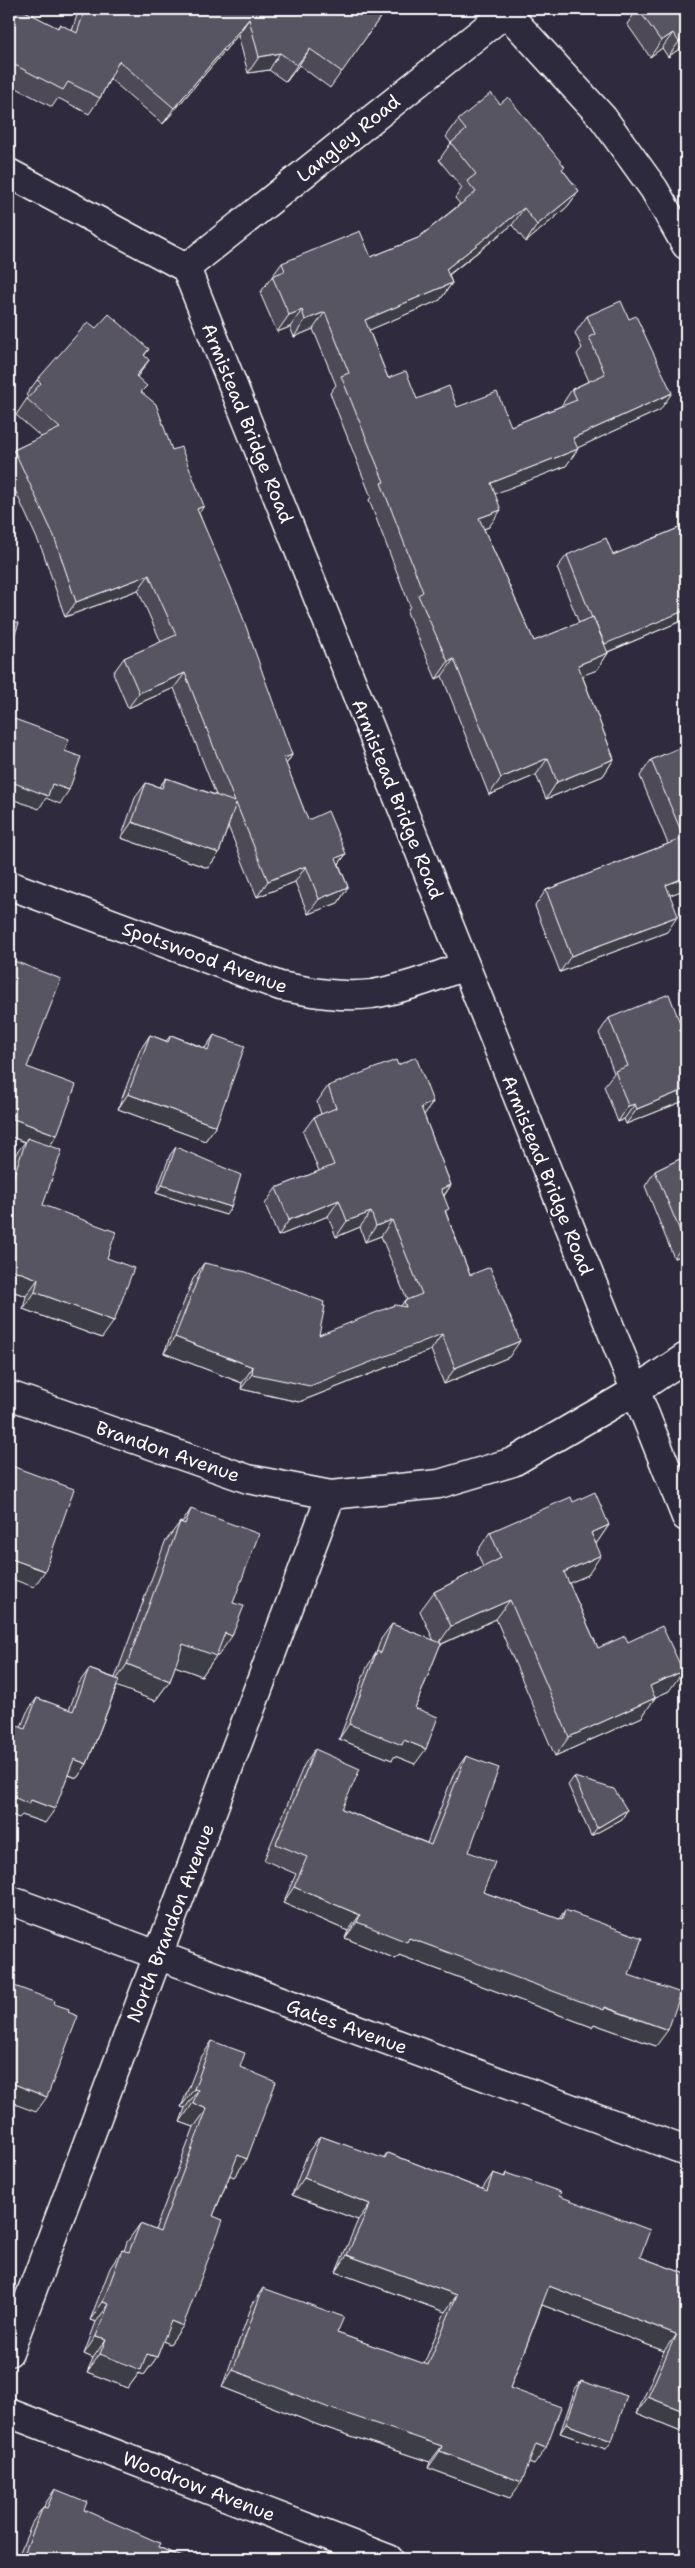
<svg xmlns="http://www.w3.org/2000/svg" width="695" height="2568" font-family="'Shantell Sans',sans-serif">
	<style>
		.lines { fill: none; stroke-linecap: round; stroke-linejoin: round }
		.minor-casing { stroke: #fff; stroke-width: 31 }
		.minor { stroke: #2f2a3d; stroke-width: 28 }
		.wall { fill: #4d4956; stroke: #fff }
		.shaded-wall { fill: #3e3c46; stroke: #fff }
		.building { fill: #595564; stroke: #fff }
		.labels { text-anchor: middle; stroke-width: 5; stroke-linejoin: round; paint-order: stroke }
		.street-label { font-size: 19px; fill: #fff; stroke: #2f2a3d }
	</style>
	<rect width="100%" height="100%" fill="#2f2a3d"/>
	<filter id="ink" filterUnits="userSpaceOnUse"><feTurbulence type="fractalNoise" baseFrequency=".02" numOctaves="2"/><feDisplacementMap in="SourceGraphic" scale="10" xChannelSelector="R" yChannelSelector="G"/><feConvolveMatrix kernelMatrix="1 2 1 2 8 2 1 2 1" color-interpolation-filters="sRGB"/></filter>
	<g filter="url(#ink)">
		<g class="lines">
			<defs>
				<path id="minor" d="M503,9L603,118L654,189L686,245
					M9,173L186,268L686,1517
					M186,268L510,9
					M9,885L280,986C310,992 342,998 372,994C403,989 436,977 464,966
					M9,1395L248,1479L331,1495L439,1484L513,1462L635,1391L686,1357
					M9,1900L686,2151
					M9,2352L331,1495
					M9,2413L389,2559"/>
			</defs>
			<use href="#minor" class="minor-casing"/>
			<use href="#minor" class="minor"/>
		</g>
		<path class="wall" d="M9,9L12,10L13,9H21L57,28L60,24L72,31L79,9H386L330,88L299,65L286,82L269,70L248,73L238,35L163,124L110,79L100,98L89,114L58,98L52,107L9,84Z
			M638,9H686V44L668,57L662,48L650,57L627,24Z
			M500,104L563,170L579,191L567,207L526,242L512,225L449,275L452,283L440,300L369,330L388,378L417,399L457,407L511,426L561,406L572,389L589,381L577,354L582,348L575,333L587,316L660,410L577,448L566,466L495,493L489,527L484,529L534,641L579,623L557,568L567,555H613L686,525V619L608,652V653L597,670L582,675L614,759L603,776L546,799L536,775L489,795L442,676L436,679L407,612L410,606L369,500L371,497L330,393L336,385L313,329L294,337L290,327L277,332L260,293L282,263L371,257L418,238L460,204L455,198L462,188L439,160L451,143L446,137L458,120Z
			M96,328L149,349L144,356L137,377L142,393L172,450L199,513L292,755L286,764L308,820L346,854L339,864L348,887L338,903L308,914L295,882L257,897L228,826L219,853L208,868L121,838L135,798L146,783L159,787L166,778L216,795L174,688L128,708L113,673L124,658L161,642L138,590L65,617L43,552L9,477V458L14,450L41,437L16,415L28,397L26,395L37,380Z
			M686,745V889L670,895L667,932L560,972L535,906L546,890L668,844L640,776L651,760Z
			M9,959L27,1067L57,1135L50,1146L43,1205L107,1258L102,1338L23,1309L26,1296L9,1290V1173L15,1155L25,1142L9,1136Z
			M609,1018L686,1036V1100L626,1124L624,1119L618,1122L604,1086L614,1073L599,1033Z
			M150,1035L166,1041L171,1035L205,1048L214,1035L216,1126L205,1141L118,1109L140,1050Z
			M398,1065L433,1102L424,1115L451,1185L444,1196L446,1213L470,1275L509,1357L444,1384L431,1350L299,1402L241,1389L242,1383L164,1353L193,1279L204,1263L319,1335L401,1306L404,1301L407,1300L381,1236L365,1242L360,1227L336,1237L328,1216L278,1236L265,1204L276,1188L319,1171L303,1132L314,1117L321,1114L317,1102L328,1086Z
			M176,1147L226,1215L156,1193L170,1155Z
			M686,1156V1259L685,1255L674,1258L645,1186L655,1171Z
			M573,1502L609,1525L596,1544L588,1575L569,1583L598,1648L628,1642L669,1691L655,1697L642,1717L555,1756L496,1619L440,1645L415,1708V1764L395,1756L392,1760L339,1739L367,1667L376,1653L381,1639L392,1624L434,1641L420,1611L434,1592L483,1567L477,1552L490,1532Z
			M191,1509L233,1603L218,1656H216L202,1676L175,1666L170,1681L155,1701L117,1686L87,1764L77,1778L68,1775L45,1823L22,1815L19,1818L21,1727L27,1712L37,1698L69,1710L79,1683L89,1669L115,1678L165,1542L180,1522L182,1523Z
			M315,1749L342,1809L427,1843L454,1773L466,1756L469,1852L483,1892L559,1919L565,1910L629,1975L656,2046L594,2024L592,2027L399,1955L396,1959L345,1938L348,1931L283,1903L296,1874L264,1860L304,1765Z
			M574,1777L627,1810L622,1819L591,1836L568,1785Z
			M686,1892V1901L684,1896Z
			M212,2041L240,2067L247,2159L234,2177L230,2175L213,2216L183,2326L170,2344L163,2341L157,2357L144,2375L139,2373L128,2388L87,2372L93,2358L84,2354L96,2322L90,2320L110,2268L122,2250L124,2251L127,2242L140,2224L155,2230L194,2127L180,2122L185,2108L181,2107L200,2059Z
			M320,2136L383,2159L388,2153L482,2189L493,2173L504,2177L506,2173L559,2196L640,2257L686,2274V2433L637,2413L664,2351L542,2305L510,2388L534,2465L529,2463L510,2498L428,2468L430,2462L318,2425L222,2387L252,2305L263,2288L337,2333L424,2364L445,2312L336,2272L358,2220L292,2195L308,2152Z
			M581,2381L606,2449L560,2433L575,2389Z
			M55,2489L84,2510L158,2547L187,2559H17L33,2521L43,2507H44L45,2504Z"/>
		<path class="shaded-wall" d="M249,19L238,35L163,124L174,108Z
			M673,33L662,48L650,57L661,41Z
			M686,37V44L668,57L679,42Z
			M310,49L299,65L286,82L297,65Z
			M280,53L269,70L248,73L259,57Z
			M579,191L567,207L526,242L537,225Z
			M524,208L512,225L434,286L446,269Z
			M452,283L440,300L353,337L365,320Z
			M302,310L290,327L277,332L289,315Z
			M325,312L313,329L294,337L305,320Z
			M149,360L138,376L125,391L136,376Z
			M672,393L660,410L562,455L573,438Z
			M578,449L566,466L479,500L491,483Z
			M204,506L193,522L197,509Z
			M501,510L489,527L467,535L479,518Z
			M149,575L138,590L65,617L76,602Z
			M686,610V619L593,658L602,644Z
			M608,653L597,670L566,682L578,665Z
			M454,659L442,676L436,679L448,662Z
			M185,673L174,688L128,708L139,693Z
			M292,755L282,771L284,758Z
			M548,758L536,775L489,795L501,778Z
			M614,759L603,776L546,799L557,782Z
			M9,781L52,784L69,790L60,804L46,798L39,809L9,798Z
			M132,822L219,853L208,868L121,838Z
			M346,854L335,869L336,858Z
			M306,866L295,882L257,897L268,881Z
			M686,877V889L655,901L666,885Z
			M348,887L338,903L308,914L319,899Z
			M678,916L667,932L560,972L571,956Z
			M686,1089V1100L626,1124L637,1109Z
			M128,1094L216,1126L205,1141L118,1109Z
			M433,1102L422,1118L421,1107Z
			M635,1104L624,1119L618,1122L628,1106Z
			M9,1113L13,1115L9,1121Z
			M11,1118L57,1135L47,1150L27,1138L25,1142L9,1136V1122Z
			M162,1185L231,1207L226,1215L156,1193Z
			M451,1185L440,1201L441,1189Z
			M339,1200L328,1216L278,1236L289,1220Z
			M371,1212L360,1227L336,1237L347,1221Z
			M392,1220L381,1236L365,1242L376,1226Z
			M685,1243H686V1252L685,1255L674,1258Z
			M11,1269L38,1279L26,1296L9,1290V1272Z
			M35,1292L114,1321L102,1338L23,1309Z
			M442,1334L431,1350L299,1402L241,1389L252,1374Z
			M175,1337L253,1367L242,1383L164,1353Z
			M520,1341L509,1357L444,1384L455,1368Z
			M609,1525L596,1544L591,1533Z
			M601,1555L588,1575L551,1591L564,1572Z
			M9,1558L45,1571L34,1587L9,1578Z
			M510,1600L496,1619L437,1646L451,1626Z
			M225,1633L232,1636L218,1656H216L202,1676L169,1664L183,1644Z
			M127,1664L170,1681L155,1701L113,1685Z
			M683,1671L669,1691L636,1706L650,1686Z
			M655,1698L642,1717L555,1756L569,1737Z
			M349,1724L404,1740L426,1749L415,1764L395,1756L392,1760L339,1739Z
			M74,1759L87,1764L77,1778L64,1773Z
			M9,1795L31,1800L55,1809L45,1823L22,1815L19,1818L9,1814Z
			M627,1810L622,1819L591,1836L597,1828Z
			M294,1887L360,1915L348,1931L283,1903Z
			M357,1922L409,1938L668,2030L656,2046L594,2024L592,2027L399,1955L396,1959L345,1938Z
			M9,2082L47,2097L36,2112L9,2102Z
			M194,2089L198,2090L185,2108L181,2107Z
			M193,2103L207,2109L194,2127L180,2122Z
			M238,2155L247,2159L234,2177L225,2173Z
			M304,2178L370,2204L358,2220L292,2195Z
			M347,2255L457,2295L445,2312L336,2272Z
			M549,2286L676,2334L664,2351L537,2303Z
			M103,2302L109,2304L96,2322L90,2320Z
			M171,2321L183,2326L170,2344L158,2339Z
			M96,2336L106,2339L93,2358L84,2354Z
			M100,2354H147L157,2357L144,2375L139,2373L128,2388L87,2372Z
			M233,2370L442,2446L430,2462L318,2425L222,2387Z
			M648,2397L686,2412V2433L637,2413Z
			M566,2424L612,2441L606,2449L560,2433Z
			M536,2444L546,2448L534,2465L524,2461Z
			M440,2451L522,2482L510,2498L428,2468Z"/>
		<path class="building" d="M9,9L12,10L13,9H21L58,28L60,24L77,33L85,9H386L342,72L310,49L297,65L280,53L259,57L249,19L174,108L119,61L100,98L68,82L63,90L9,62Z
			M638,9H686V37L679,42L673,33L661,41Z
			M491,93L500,104L508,97L565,167L562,169L579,191L537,225L524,208L446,269L452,283L365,320L388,378L406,371L417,399L449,386L457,407L497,392L511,426L577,400L572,389L605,374L589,337L595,334L587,316L621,301L629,319L636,316L672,393L573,438L578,449L491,483L501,510L479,518L534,641L593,617L608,653L578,665L614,759L557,782L548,758L501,778L454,659L448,662L418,595L423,592L381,483L384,482L341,376L349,373L325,312L305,320L302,310L289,315L272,276L285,271L282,263L360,231L371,257L418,238L476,192L467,181L476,174L451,143L466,130L458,120Z
			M109,314L149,349L144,355L149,360L136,376L147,386L141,392L156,404L172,450L181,447L204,506L197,509L238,604L292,755L284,758L308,820L328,811L346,854L336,858L348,887L319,899L306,866L268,881L236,803L219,853L132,822L146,783L162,788L166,778L235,802L185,673L139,693L124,658L176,635L149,575L76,602L54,536L14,450L60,428L27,399L41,383L37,380L88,322L96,328Z
			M686,525V610L605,644L593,617L592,618L567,555L606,538L613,555Z
			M9,619L19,623L9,650Z
			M9,717L69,739L65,751L81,757L69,790L52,784L48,796L9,781Z
			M686,745V877L666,885L678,916L571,956L546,890L684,838L651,760Z
			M9,959L61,979L27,1067L76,1085L57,1135L11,1118L13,1115L9,1113Z
			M669,994L685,1036H686V1089L637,1109L635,1104L628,1106L615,1071L628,1066L609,1018Z
			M150,1035L168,1042L171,1035L208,1050L214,1035L245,1046L216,1126L128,1094Z
			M416,1057L433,1102L421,1107L451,1185L441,1189L449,1209L445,1211L470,1275L490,1267L520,1341L455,1368L442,1334L310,1386L252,1374L253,1367L175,1337L204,1263L246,1272L324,1302L323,1306H325L319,1335L395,1305L406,1307L404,1301L422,1294L392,1220L376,1226L371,1212L347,1221L339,1200L289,1220L276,1188L334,1165L314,1117L336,1108L328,1086L396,1060L398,1065Z
			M27,1138L62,1150L43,1205L116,1232L107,1258L134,1268L114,1321L35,1292L38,1279L11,1269L12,1266L9,1265V1189Z
			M176,1147L241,1175L231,1207L162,1185Z
			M686,1156V1243H685L655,1171Z
			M9,1465L74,1489L45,1571L9,1558Z
			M595,1492L609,1525L591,1533L601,1555L564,1572L598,1648L625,1636L628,1642L662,1626L683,1671L650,1686L655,1698L569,1737L510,1600L451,1626L434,1592L501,1558L490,1532L571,1497L573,1502Z
			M191,1509L259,1534L233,1603L244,1606L232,1636L225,1633L216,1656L183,1644L170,1681L127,1664L180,1522L185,1524Z
			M392,1624L441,1643L415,1708L438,1717L426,1749L404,1740L402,1745L349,1724L377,1651L381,1653Z
			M89,1669L119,1680L87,1764L74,1759L55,1809L31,1800L29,1804L9,1795V1722L25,1729L37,1698L73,1711Z
			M315,1749L360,1769L342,1809L431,1845L466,1756L499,1768L469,1852L495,1862L483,1892L562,1920L565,1910L642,1938L629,1975L681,1993L668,2030L605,2007L604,2010L409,1938L407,1942L357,1922L360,1915L294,1887L307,1857L276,1844Z
			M574,1777L614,1789L627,1810L597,1828Z
			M9,1984L55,2001L54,2004L69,2009L68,2012L78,2016L47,2097L9,2082Z
			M212,2041L245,2053L240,2067L276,2082L247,2159L238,2155L213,2216L223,2220L183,2326L171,2321L157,2357L147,2354L141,2370L100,2354L106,2339L96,2336L109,2304L103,2302L122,2250L129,2252L140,2224L160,2232L207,2109L193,2103L198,2090L194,2089Z
			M320,2136L385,2159L388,2153L487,2191L493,2173L505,2177L506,2173L561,2192L559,2196L650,2230L640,2257L686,2274V2412L648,2397L676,2334L549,2286L510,2388L561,2407L546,2448L536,2444L522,2482L440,2451L442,2446L329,2408L233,2370L263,2288L344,2317L337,2333L428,2365L457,2295L347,2255L370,2204L304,2178Z
			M581,2381L627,2396L612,2441L566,2424Z
			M55,2489L87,2502L84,2510L160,2543L158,2547L187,2559H22L43,2507L47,2508Z"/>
	</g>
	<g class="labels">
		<g class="street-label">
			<text transform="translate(348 138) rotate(-39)" y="7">Langley Road</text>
			<text transform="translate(248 423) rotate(68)" y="7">Armistead Bridge Road</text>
			<text transform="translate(398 799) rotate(68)" y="7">Armistead Bridge Road</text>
			<text transform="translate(205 957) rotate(20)" y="7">Spotswood Avenue</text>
			<text transform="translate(548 1175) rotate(68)" y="7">Armistead Bridge Road</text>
			<text transform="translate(168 1451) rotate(19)" y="7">Brandon Avenue</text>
			<text transform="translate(170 1923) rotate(-69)" y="7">North Brandon Avenue</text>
			<text transform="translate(347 2026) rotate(20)" y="7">Gates Avenue</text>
			<text transform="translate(199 2486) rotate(21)" y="7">Woodrow Avenue</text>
		</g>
	</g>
	<rect width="695" height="2568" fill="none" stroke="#2f2a3d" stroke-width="30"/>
	<rect x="15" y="15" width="665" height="2538" fill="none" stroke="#fff" stroke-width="2" filter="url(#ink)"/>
</svg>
